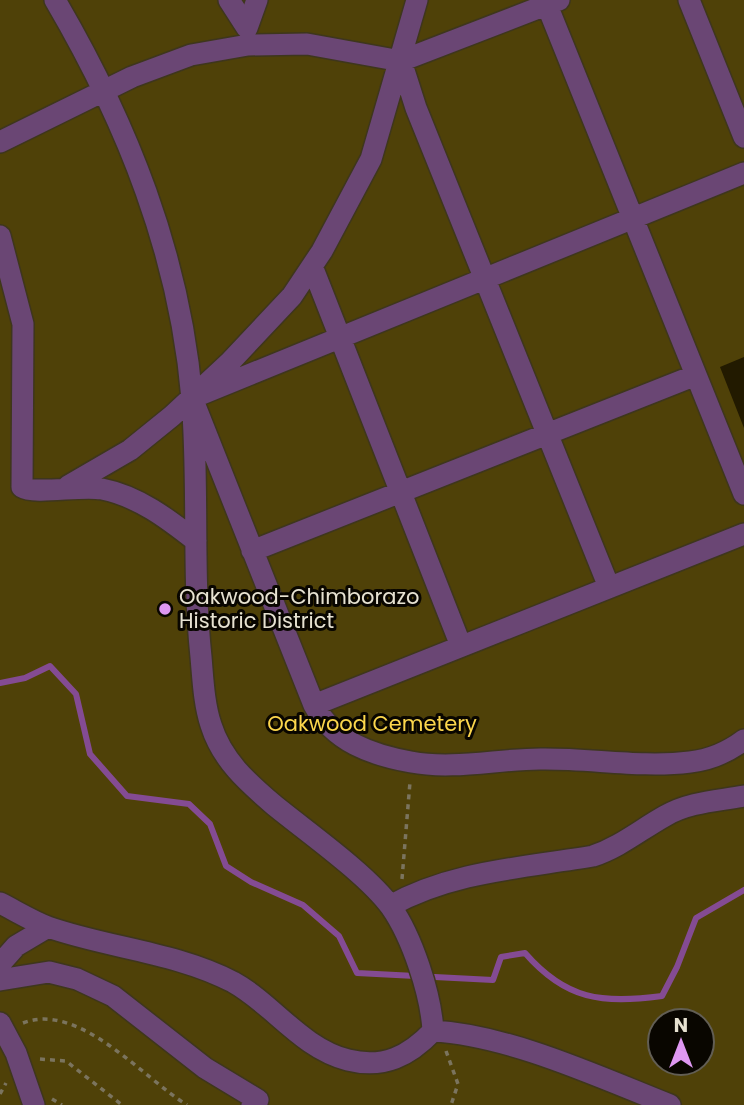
<svg xmlns="http://www.w3.org/2000/svg" width="744" height="1105" font-family="Poppins,sans-serif">
	<style>
		.green { fill: #4f4108; fill-rule: evenodd }
		.lines { fill: none; stroke-linecap: round; stroke-linejoin: round }
		.stream { stroke: #844b93; stroke-width: 6 }
		.minor-casing { stroke: #3e361d; stroke-width: 24 }
		.path { stroke: #7b745e; stroke-width: 3.5; stroke-dasharray: 5 5; stroke-linecap: butt }
		.minor { stroke: #6a4674; stroke-width: 21 }
		.poi-dot { fill: #df98f2; stroke: #090600; stroke-width: 2.5 }
		.labels { text-anchor: middle; stroke-width: 6; stroke-linejoin: round; paint-order: stroke }
		.poi-label { font-size: 21px; fill: #e7e2d1; stroke: #090600; text-anchor: start }
		.park-label { font-size: 21px; fill: #fbd64c; stroke: #090600 }
	</style>
	<rect width="100%" height="100%" fill="#221a00"/>
	<path class="green" d="M0,0H744V357L720,367L744,428V1105H0ZM660,1021H702V1063H660Z"/>
	<g class="lines">
		<path class="stream" d="M0,683L25,678L50,666L76,694L90,754L127,796L189,804L210,824L226,866L251,882L303,905L339,936L357,973L493,980L501,957L525,953C566,1000 602,1004 662,996L677,967L696,918L744,890"/>
		<defs>
			<path id="minor" d="M229,0L247,28L257,0
				M545,0L744,494
				M689,0L744,137
				M401,61L416,108L609,587
				M0,142L132,77L191,55L248,45L307,44L401,61L559,0
				M744,173L192,398L314,705C334,742 372,755 411,762C453,770 498,759 540,759C589,758 641,768 690,762C709,760 728,752 744,740
				M0,236L23,324L22,487C35,495 81,485 102,489C138,496 168,519 196,541
				M312,266L461,646
				M68,486L130,450L172,416L230,362L292,296L322,251L371,159L417,0
				M252,551L696,375
				M314,705L744,534
				M0,903C16,911 32,921 48,927C108,948 175,952 233,982C273,1004 301,1048 348,1060C384,1069 409,1056 433,1031C431,994 412,937 391,907C367,874 307,832 274,805C247,782 222,760 211,725C204,704 203,680 201,657C192,571 199,485 192,399C180,255 127,123 55,0
				M390,906C453,871 523,868 593,856C620,847 640,830 665,816C689,802 717,801 744,796
				M0,964L16,946L48,927
				M0,980L49,972L77,979L113,996L205,1068L258,1100L252,1105
				M0,1023L16,1053L34,1105
				M433,1031C509,1035 599,1077 670,1105"/>
		</defs>
		<use href="#minor" class="minor-casing"/>
		<path class="path" d="M402,879L410,782
			M23,1023C79,1001 143,1078 187,1105
			M446,1051L458,1084L451,1105
			M40,1059L66,1061L122,1105
			M0,1094L6,1083
			M52,1099L62,1105"/>
		<use href="#minor" class="minor"/>
	</g>
	<circle class="poi-dot" cx="165" cy="609" r="7"/>
	<g class="labels">
		<g class="poi-label">
			<text x="179" y="604">Oakwood-Chimborazo<tspan x="179" dy="24">Historic District</tspan></text>
		</g>
		<g class="park-label">
			<text x="372" y="731">Oakwood Cemetery</text>
		</g>
	</g>
	<g transform="translate(681 1042)"><circle r="33" fill="#090600" stroke="#625e54" stroke-width="2"/>
	<path d="M0-5L12 26L0 18L-12 26Z" fill="#df98f2"/>
	<text y="-10" font-size="19" font-weight="bold" text-anchor="middle" fill="#e7e2d1">N</text>
	</g>
</svg>
